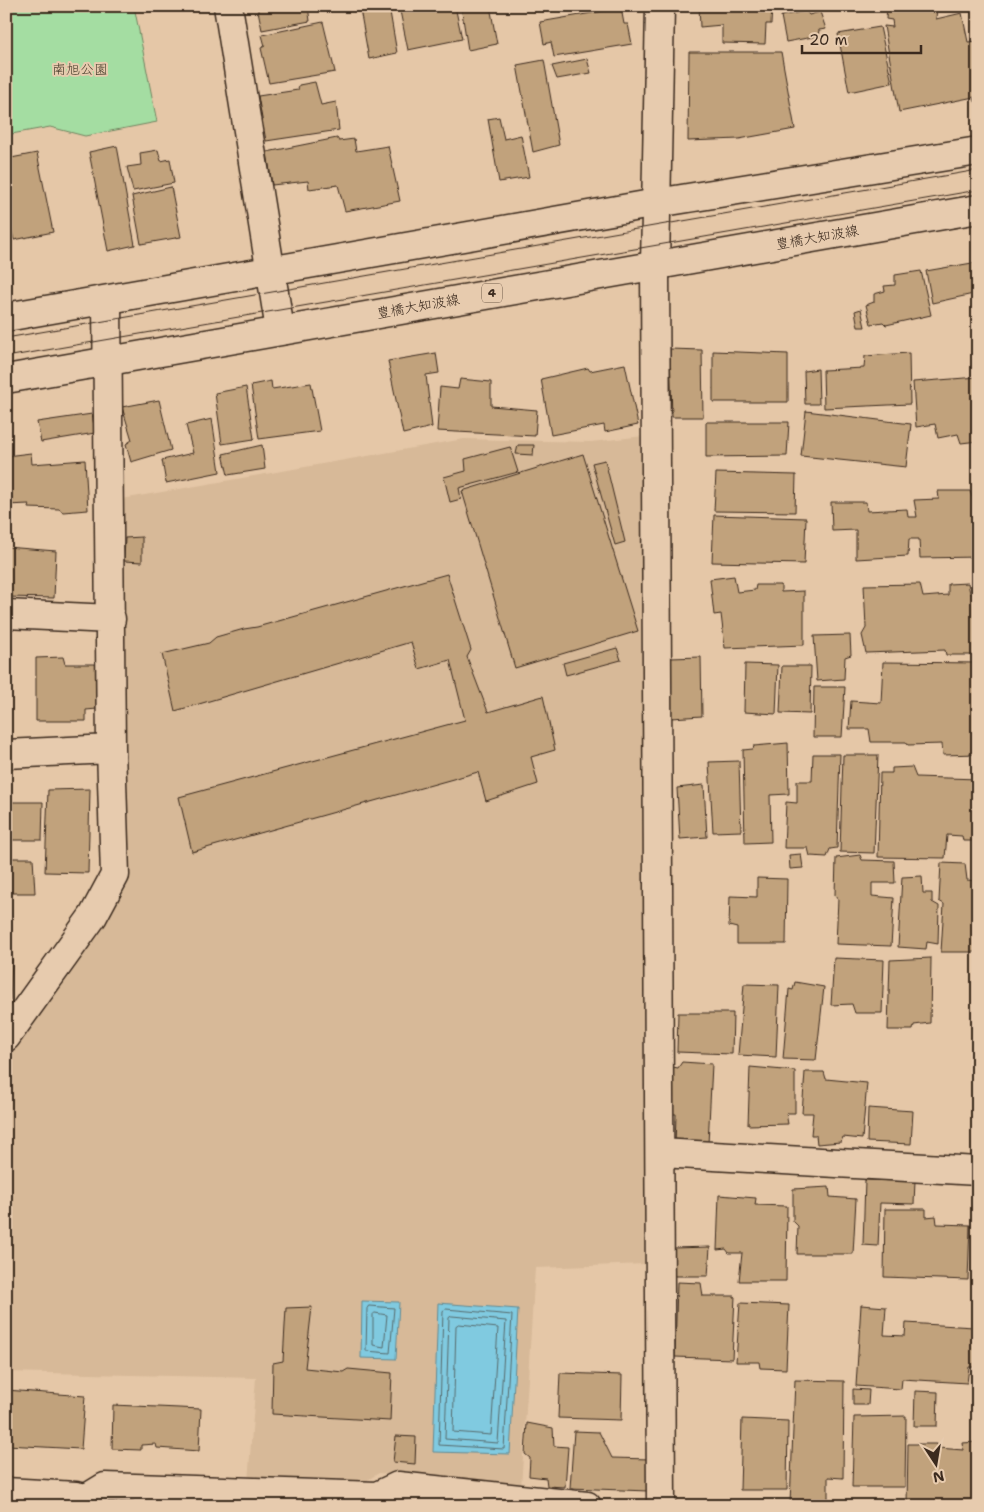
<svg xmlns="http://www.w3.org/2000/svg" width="984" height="1512" font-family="'Shantell Sans','Klee One',sans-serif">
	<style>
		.built { fill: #d7b998 }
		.green { fill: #a4dda2; stroke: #708460 }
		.water { fill: #80cae0; stroke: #648a92 }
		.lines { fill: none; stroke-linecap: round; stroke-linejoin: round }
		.shore { stroke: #576a6c; stroke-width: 1 }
		.building { fill: #c1a27b; stroke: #3b2a1e }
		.street-casing { stroke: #3b2a1e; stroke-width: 31 }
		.primary-casing { stroke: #3b2a1e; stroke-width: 31 }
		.street { stroke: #e7cbae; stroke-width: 28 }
		.primary { stroke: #e7cbae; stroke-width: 28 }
		.tram { stroke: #3b2a1e; stroke-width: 1 }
		.labels { text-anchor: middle; stroke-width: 4; stroke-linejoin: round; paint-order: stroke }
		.shield { fill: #e7cbae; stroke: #6f5a49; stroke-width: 1 }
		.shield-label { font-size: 12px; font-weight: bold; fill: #3b2a1e }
		.park-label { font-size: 14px; fill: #463c2b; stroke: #e7cbae }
		.street-label { font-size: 14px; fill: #3b2a1e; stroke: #e7cbae }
	</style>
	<rect width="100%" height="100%" fill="#e5c7a7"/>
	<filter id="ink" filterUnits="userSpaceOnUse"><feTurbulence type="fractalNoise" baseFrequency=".02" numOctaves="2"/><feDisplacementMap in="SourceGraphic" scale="10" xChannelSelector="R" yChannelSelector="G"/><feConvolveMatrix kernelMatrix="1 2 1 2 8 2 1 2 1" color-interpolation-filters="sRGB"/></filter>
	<g filter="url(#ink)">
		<path class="built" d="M644,436L646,1264L535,1268L521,1488L379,1473L361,1484L248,1482L256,1378L6,1372V1057L115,904L123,875L122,499L464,439L591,442Z"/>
		<path class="green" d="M6,6H134L157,122L85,136L50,127L6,135Z"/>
		<path class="water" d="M362,1301L399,1302L396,1359L361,1358Z
			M438,1303L518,1309L510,1454L433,1452Z"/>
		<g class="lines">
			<path class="shore" d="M369,1306L394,1308L390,1353L366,1351L367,1309Z
				M446,1309L512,1315L504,1449L439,1445L443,1311Z
				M375,1313L387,1315L384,1347L373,1345V1315Z
				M452,1316L506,1321L498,1443L445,1439L449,1318Z
				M459,1324L498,1328L491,1435L453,1432L456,1326Z"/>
		</g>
		<path class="building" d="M257,6H308L310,21L262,30Z
			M366,6H389L397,53L369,59L360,9Z
			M399,6H455L462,39L408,50Z
			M461,6H490L497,44L468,50Z
			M699,6H772L771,24H766L765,44L722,43V25L700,27Z
			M887,6H937L936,19L962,13L968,42L978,41V101L975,102L974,97L899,112L884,26L893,27L892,20L886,19Z
			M621,8L624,24H628L632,44L554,57L551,42L544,44L540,22Z
			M806,11L809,15L820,12L826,29L819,30L818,36L786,42L781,16Z
			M323,22L335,72L269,83L261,48L265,46L262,35Z
			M880,27L892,83L849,92L838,34Z
			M689,52H781L795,129L739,139L688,141Z
			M587,59L591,73L557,79L552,66Z
			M544,60L559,145L533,152L517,65Z
			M315,82L321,105L336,102L339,130L266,141L258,96L298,90L299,85Z
			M499,117L504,139L521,135L529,177L499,182L488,119Z
			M337,138L339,141L354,139L356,151L388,146L400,201L345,211L338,185L309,189L308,181L272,185L267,152Z
			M117,146L135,245L108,251L89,152Z
			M158,150L161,161L170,159L174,183L133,191L127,167L141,165L140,153Z
			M37,153L53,232L14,240L6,208V159Z
			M171,187L181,237L141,244L132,196Z
			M978,262V293L932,303L926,271Z
			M921,271L931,315L886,325L883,322L871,324L866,305L874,302V294L885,291L884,286L895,285V275Z
			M861,309L865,327H858L855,311Z
			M670,349L702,350L703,417H672Z
			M713,351L788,354V402H713Z
			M436,353L439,373L426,375L432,427L403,434L388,361Z
			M909,353L910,404L824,408L823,370L864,368L865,356Z
			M625,364L638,425L605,432L604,425L551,435L541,379L588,368L590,371Z
			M818,369L819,404H805L804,371Z
			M978,377V441L961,443L958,434L938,438L935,424L916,427L913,382Z
			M460,379L491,382V406L537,410L535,436L437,431L440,387L458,389Z
			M271,381L272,389L311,383L320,431L259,439L251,385Z
			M246,387L254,439L222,444L215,393Z
			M159,400L171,450L131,462L126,444L132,440L122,407Z
			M806,411L911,424L906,467L801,456Z
			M92,414L95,433L41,442L37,422Z
			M212,419L220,472L166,483L162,460L193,453L186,425Z
			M706,422H789L787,456L706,457Z
			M262,445L265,469L228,475L223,454Z
			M518,445H534L533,455L516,454Z
			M510,447L518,472L459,488L461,499L450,502L444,477L466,471L465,459Z
			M31,453L32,464L85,460L88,510L63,512L59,509L28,508L29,504L6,505V456Z
			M583,454L638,631L515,668L462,491Z
			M605,460L625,542L615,545L592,463Z
			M716,473L796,475L795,512L714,511Z
			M938,491H970L974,502H978V557L920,558L919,539H909L908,556L856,559V530L832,531L831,502H866L867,511L907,509L908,517H917L914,500L939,499Z
			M714,515L806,518L804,564L712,562Z
			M142,537V562L124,561L125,538Z
			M6,547L56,551L54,598L6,597Z
			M447,574L471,650L467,657L488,712L543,696L555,750L531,757L538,784L486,801L478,772L192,852L179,797L465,720L450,660L419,669L411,642L175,711L162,654L209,643L216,637L244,629L257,627Z
			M734,576L737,592L755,590L756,585H781V592L804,591V645L725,648L721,614L714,615L710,579Z
			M968,583L970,593H978L977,655H946L945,650L866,653L862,635L866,628L864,585L920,584L923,597L948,595V584Z
			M850,635L851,655L845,657L844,679L817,681L814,636Z
			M617,648L621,660L566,675L563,663Z
			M63,657L65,664H96L97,709L86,710V721H36V658Z
			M701,657L702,716L671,718V658Z
			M883,662L978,663V754L943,755L942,744L908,745L906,742H871L869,729H849L851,701L881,703Z
			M745,664L778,665L776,714L744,712Z
			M782,666H811L810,714L780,713Z
			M814,687H845L842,737H813Z
			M788,743L789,794L770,795L771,842L745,843L743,750L753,749L754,746Z
			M813,754H840L837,848L830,849L827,857L810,856L808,848H784L786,802L797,803V781H812Z
			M843,755H878L874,853L840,852Z
			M739,761L741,831L713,832L709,762Z
			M912,767L916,777L978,779V841H963L962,836L947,835L945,858L878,857L880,773H892V768Z
			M704,785L707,837L680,839L677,788Z
			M90,789L88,873L45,872L48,790Z
			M6,802H43L42,840H6Z
			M801,854L803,868L790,869L789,855Z
			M860,855L862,860L894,861L895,883H872V896L894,898L891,946L836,944L838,899L835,895L836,858Z
			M6,858H33L35,893H6Z
			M941,863L965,864L967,880L978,881V952H941L944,904L939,901Z
			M922,876L923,893H932V902L939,906L938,944L927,942L926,949L898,947L902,877Z
			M757,878L787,879L786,944H737V928L729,926L730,896L757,897Z
			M834,958L884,960L882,1013H855L852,1004L831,1005Z
			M931,958L930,1023L914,1025L913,1030H888L890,960Z
			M6,959H12L10,1001L6,1000Z
			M795,982L824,987L816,1060L783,1059L789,989L793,990Z
			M744,984L779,985L776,1057L738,1055Z
			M678,1013H733L732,1054L677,1052Z
			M682,1062L712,1064L708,1144L675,1147L676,1114H669L673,1067L678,1068Z
			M750,1067L795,1071V1113H786L788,1124L748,1125Z
			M805,1072H824L826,1079L867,1083L862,1139L843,1137L841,1142L817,1144L816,1135H811L813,1113H802Z
			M868,1108L913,1111L911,1144L867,1142Z
			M865,1180L915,1181L914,1204L880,1203L878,1246L863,1245Z
			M829,1187L830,1197L856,1199L853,1254H797L798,1226L793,1221V1189Z
			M719,1195L756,1198L755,1205L787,1206L786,1281H739L742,1253H729L726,1249L717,1250Z
			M885,1209H926V1217L936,1216L937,1224L970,1225L968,1280L884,1277Z
			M710,1247L708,1276H673V1248Z
			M677,1282L701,1283L703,1296H735L732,1359L675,1357Z
			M740,1303L789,1305L786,1369L760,1368L759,1362H736Z
			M861,1305L886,1307L884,1335L905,1336L906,1323L974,1327V1336H978V1367H969L967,1383L902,1379L901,1389L856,1386Z
			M312,1307L305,1368L343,1372L348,1369L392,1373L390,1421L272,1414L273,1363L283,1361L286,1308Z
			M560,1373L622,1375L621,1420L558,1418Z
			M795,1380L844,1381L843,1478L828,1477V1505L790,1504Z
			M853,1389L869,1390L868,1405H853Z
			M6,1390L85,1396L81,1449L6,1445Z
			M915,1391L938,1392L937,1426H914Z
			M113,1405L201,1409L199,1451L157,1448L156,1444L141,1445V1450L112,1449Z
			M906,1416L905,1487H852L854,1417Z
			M742,1419L788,1421L787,1490H740Z
			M527,1423L553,1428L554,1446L568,1447L565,1487L547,1486L546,1478L529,1476L530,1458L525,1454Z
			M574,1431L599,1432L612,1458L650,1459L648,1491L570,1488Z
			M396,1436L416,1437L415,1464L393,1462Z
			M978,1442V1506H907L908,1444H937L938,1448L963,1450L962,1443Z"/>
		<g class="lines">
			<defs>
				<path id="street" d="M228,6L280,330
					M660,6L655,265L661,1506
					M6,614L111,619
					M6,754L111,749
					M6,1037L93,916L115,875L111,749L107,301
					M661,1153L978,1171
					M6,1492L76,1496L87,1498L89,1506
					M87,1498L105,1487L377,1496L398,1486L587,1506"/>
				<path id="primary" d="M6,317L657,203L978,151
					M6,379L978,209"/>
			</defs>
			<use href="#street" class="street-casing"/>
			<use href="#primary" class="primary-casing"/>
			<use href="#street" class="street"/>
			<use href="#primary" class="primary"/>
			<path class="tram" d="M6,338L978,170
				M6,357L978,190"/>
		</g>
	</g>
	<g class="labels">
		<rect class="shield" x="482" y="283.5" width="20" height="19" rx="4"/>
		<g class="shield-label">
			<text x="492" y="297">4</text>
		</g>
		<g class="park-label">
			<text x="80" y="74">南旭公園</text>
		</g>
		<g class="street-label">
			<text transform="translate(817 237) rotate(-10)" y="5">豊橋大知波線</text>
			<text transform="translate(418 306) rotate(-10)" y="5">豊橋大知波線</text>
		</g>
	</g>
	<rect width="984" height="1512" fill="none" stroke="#e7cbae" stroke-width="25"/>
	<rect x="12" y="12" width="959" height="1487" fill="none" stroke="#3b2a1e" stroke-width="2" filter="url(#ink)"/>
	<g transform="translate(936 1464) rotate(168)" stroke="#e7cbae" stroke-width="4" paint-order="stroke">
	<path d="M0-4L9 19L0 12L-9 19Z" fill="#3b2a1e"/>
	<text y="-8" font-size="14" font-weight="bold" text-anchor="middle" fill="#3b2a1e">N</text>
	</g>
	<path d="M802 45v8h119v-8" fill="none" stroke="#3b2a1e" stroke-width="2.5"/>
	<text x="809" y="45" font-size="15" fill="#3b2a1e" stroke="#e7cbae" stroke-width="4" paint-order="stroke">20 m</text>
</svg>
